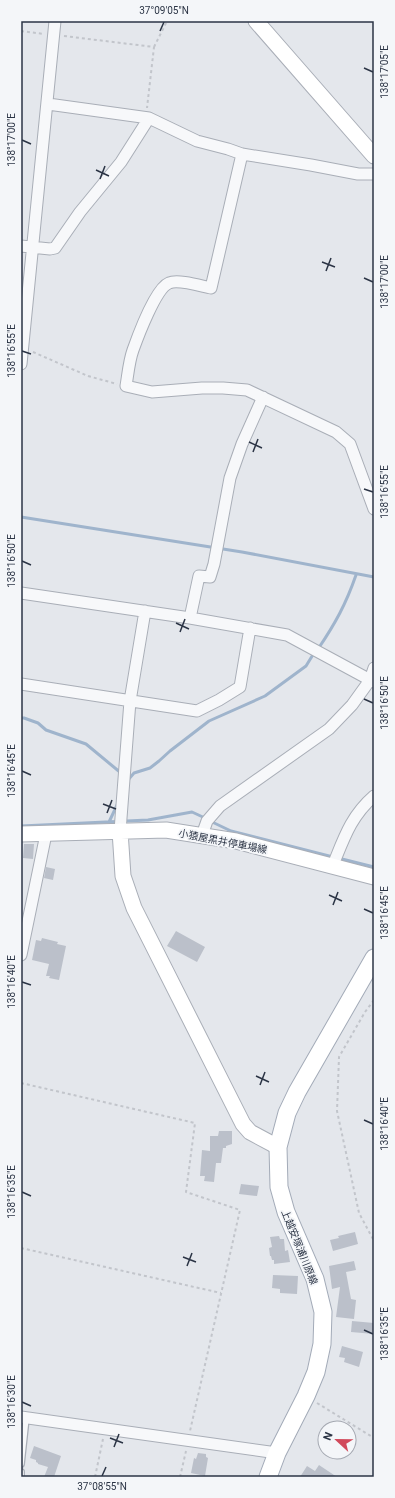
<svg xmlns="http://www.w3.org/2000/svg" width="395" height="1498" font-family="Roboto,'Noto Sans JP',sans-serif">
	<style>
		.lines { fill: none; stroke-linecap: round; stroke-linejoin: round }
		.stream { stroke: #9fb4cc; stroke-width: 3 }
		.building { fill: #bbc0ca }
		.lane-casing { stroke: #a9aeb7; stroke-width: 8 }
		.street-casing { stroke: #a9aeb7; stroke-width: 13 }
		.secondary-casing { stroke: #a9aeb7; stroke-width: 17 }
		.primary-casing { stroke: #a3abb8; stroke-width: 19 }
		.path { stroke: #c2c5cb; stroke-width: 2; stroke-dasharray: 3 3; stroke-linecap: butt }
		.lane { stroke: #f7f8fa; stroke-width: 5.5 }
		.street { stroke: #f7f8fa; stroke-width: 11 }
		.secondary { stroke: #fff; stroke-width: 15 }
		.primary { stroke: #fff; stroke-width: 17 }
		.ticks { fill: none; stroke: #2b3445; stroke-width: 1.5 }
		.labels { text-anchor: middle; stroke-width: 3.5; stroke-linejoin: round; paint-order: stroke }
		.street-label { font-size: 10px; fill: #2b3445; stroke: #f4f6f9 }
		.neatline { fill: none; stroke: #2b3445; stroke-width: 1.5 }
		.ticks-label { font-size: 10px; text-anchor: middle; fill: #2b3445 }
	</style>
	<rect width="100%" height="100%" fill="#e4e7ec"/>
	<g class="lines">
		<path class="stream" d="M21,517L242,552L374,577
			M318,649C335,624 346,604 356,575
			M21,718H24L38,723L46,730L86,744L121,773
			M128,780L134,773L150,768L159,761L170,751L209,721L265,696L306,666L314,653
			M210,821L231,831L333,857
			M109,822L118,803
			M21,826L148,820L192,812L205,818
			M338,858L374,867"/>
	</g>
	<path class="building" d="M24,844H34L33,859L23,858Z
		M46,867L55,869L53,880L44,878Z
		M176,931L205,947L197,962L167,946Z
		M42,938L58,942L57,944L66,946L59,980L49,978L50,976H46L49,964L32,960L36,940L41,941Z
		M219,1131H232V1144L226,1146V1148H223L221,1163H216L214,1182L204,1181L205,1176H200L202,1150L210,1151V1136H218Z
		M241,1184L259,1186L257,1196L239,1194Z
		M355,1232L358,1244L333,1251L330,1240L339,1238L338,1236Z
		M279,1236L280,1239H284L285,1251L288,1250L290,1262L274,1264V1260H272L271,1256H270L269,1248L272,1247L270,1237Z
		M354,1261L356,1270L346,1272L351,1299L356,1300L354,1319L336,1317L340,1287L332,1289L329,1266Z
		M273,1275L298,1276L297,1294L280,1293V1289L272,1288Z
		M352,1321L374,1323V1334L351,1332Z
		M342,1346L363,1352L359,1367L344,1362L345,1358L339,1357Z
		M34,1446L61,1456L54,1477H44L48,1467L38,1464V1463L36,1462V1460L30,1458Z
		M198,1453L206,1454V1457L208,1458L205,1476L191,1473L194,1458L196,1459Z
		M319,1465L337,1477H300L307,1466L315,1471Z"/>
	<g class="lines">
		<defs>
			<path id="lane" d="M21,1464L26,1418
				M21,1472V1477"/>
			<path id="street" d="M48,104L149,118L197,141L228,149L242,154L311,165L358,174H374
				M242,154L211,288C201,286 178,279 169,283C156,288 138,336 133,350C129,361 128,374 126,386L152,392L202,388H223L247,390L336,432L350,444L374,509
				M21,246L50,249L55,248L80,212L121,162L149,118
				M21,364L55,21
				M21,593L190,618L287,635L374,682
				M190,618L199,576L210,577L214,564L230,478L242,444L263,397
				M21,684L197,711L219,700L240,687L250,628
				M120,831L130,701L145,611
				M202,835L207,821L220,806L329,729L352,705L370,680L374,668
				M333,865C344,838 351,816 374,796
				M21,955L46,834
				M21,1417L277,1453"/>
			<path id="secondary" d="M256,21L374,156
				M120,831L123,876L134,908L243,1124L250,1132L278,1147
				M21,834L166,830L236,841L374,877"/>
			<path id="primary" d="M268,1477L277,1453L306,1396L316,1372L322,1344L323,1312L315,1279L286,1212L279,1187L278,1147L287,1113L297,1092L374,958"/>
		</defs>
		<use href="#lane" class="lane-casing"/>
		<use href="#street" class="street-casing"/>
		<use href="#secondary" class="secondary-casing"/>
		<use href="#primary" class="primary-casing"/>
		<path class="path" d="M21,31L44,34
			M64,36L154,47L147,108
			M154,47L167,21
			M33,352L88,376L117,384
			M374,1000L365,1012L339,1057L337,1111L359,1213L374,1241
			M21,1083L195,1123L186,1192L240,1210L190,1431
			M21,1248L221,1293
			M317,1403L374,1438
			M95,1477L103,1439
			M180,1477L186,1451"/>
		<use href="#lane" class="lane"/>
		<use href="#street" class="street"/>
		<use href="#secondary" class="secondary"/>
		<use href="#primary" class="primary"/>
	</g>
	<path class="ticks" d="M160,31L164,22M364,68L373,72M22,140L31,144M96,170L109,176M100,179L105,166M322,262L335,267M326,271L331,258M364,278L373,282M22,351L31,354M249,442L262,448M253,452L258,439M364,489L373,492M22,561L31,565M176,623L189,629M180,632L185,619M364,699L373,703M22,771L31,775M103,804L116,809M107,813L112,800M329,895L342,901M333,905L338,892M364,909L373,913M22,982L31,985M256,1076L269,1082M260,1085L265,1072M364,1120L373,1124M22,1192L31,1196M183,1257L196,1262M187,1266L192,1253M364,1330L373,1334M22,1402L31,1406M110,1438L123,1443M114,1447L119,1434M102,1476L106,1467"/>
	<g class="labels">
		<g class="street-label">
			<text transform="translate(223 841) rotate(11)" y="4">小猿屋黒井停車場線</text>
			<text transform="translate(300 1247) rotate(68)" y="4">上越安塚浦川原線</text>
		</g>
	</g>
	<rect width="395" height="1498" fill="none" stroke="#f4f6f9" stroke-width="44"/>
	<g transform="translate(337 1440) rotate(292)"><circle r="19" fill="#f4f6f9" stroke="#a4a8b1"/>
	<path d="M0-3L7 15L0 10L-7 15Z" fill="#d1495b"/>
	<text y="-6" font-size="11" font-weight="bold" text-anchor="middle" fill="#2b3445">N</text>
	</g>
	<rect x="22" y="22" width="351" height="1454" class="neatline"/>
	<g class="ticks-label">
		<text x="164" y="14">37°09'05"N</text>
		<text transform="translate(384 72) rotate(-90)" y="4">138°17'05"E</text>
		<text transform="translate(11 140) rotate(-90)" y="4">138°17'00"E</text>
		<text transform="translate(384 282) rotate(-90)" y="4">138°17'00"E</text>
		<text transform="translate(11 351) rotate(-90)" y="4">138°16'55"E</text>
		<text transform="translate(384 492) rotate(-90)" y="4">138°16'55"E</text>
		<text transform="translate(11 561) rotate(-90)" y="4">138°16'50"E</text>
		<text transform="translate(384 703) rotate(-90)" y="4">138°16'50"E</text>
		<text transform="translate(11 771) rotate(-90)" y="4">138°16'45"E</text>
		<text transform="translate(384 913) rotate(-90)" y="4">138°16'45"E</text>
		<text transform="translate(11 982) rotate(-90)" y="4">138°16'40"E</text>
		<text transform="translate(384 1124) rotate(-90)" y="4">138°16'40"E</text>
		<text transform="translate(11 1192) rotate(-90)" y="4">138°16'35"E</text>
		<text transform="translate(384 1334) rotate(-90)" y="4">138°16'35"E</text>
		<text transform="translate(11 1402) rotate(-90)" y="4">138°16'30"E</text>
		<text x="102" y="1490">37°08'55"N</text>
	</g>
</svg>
